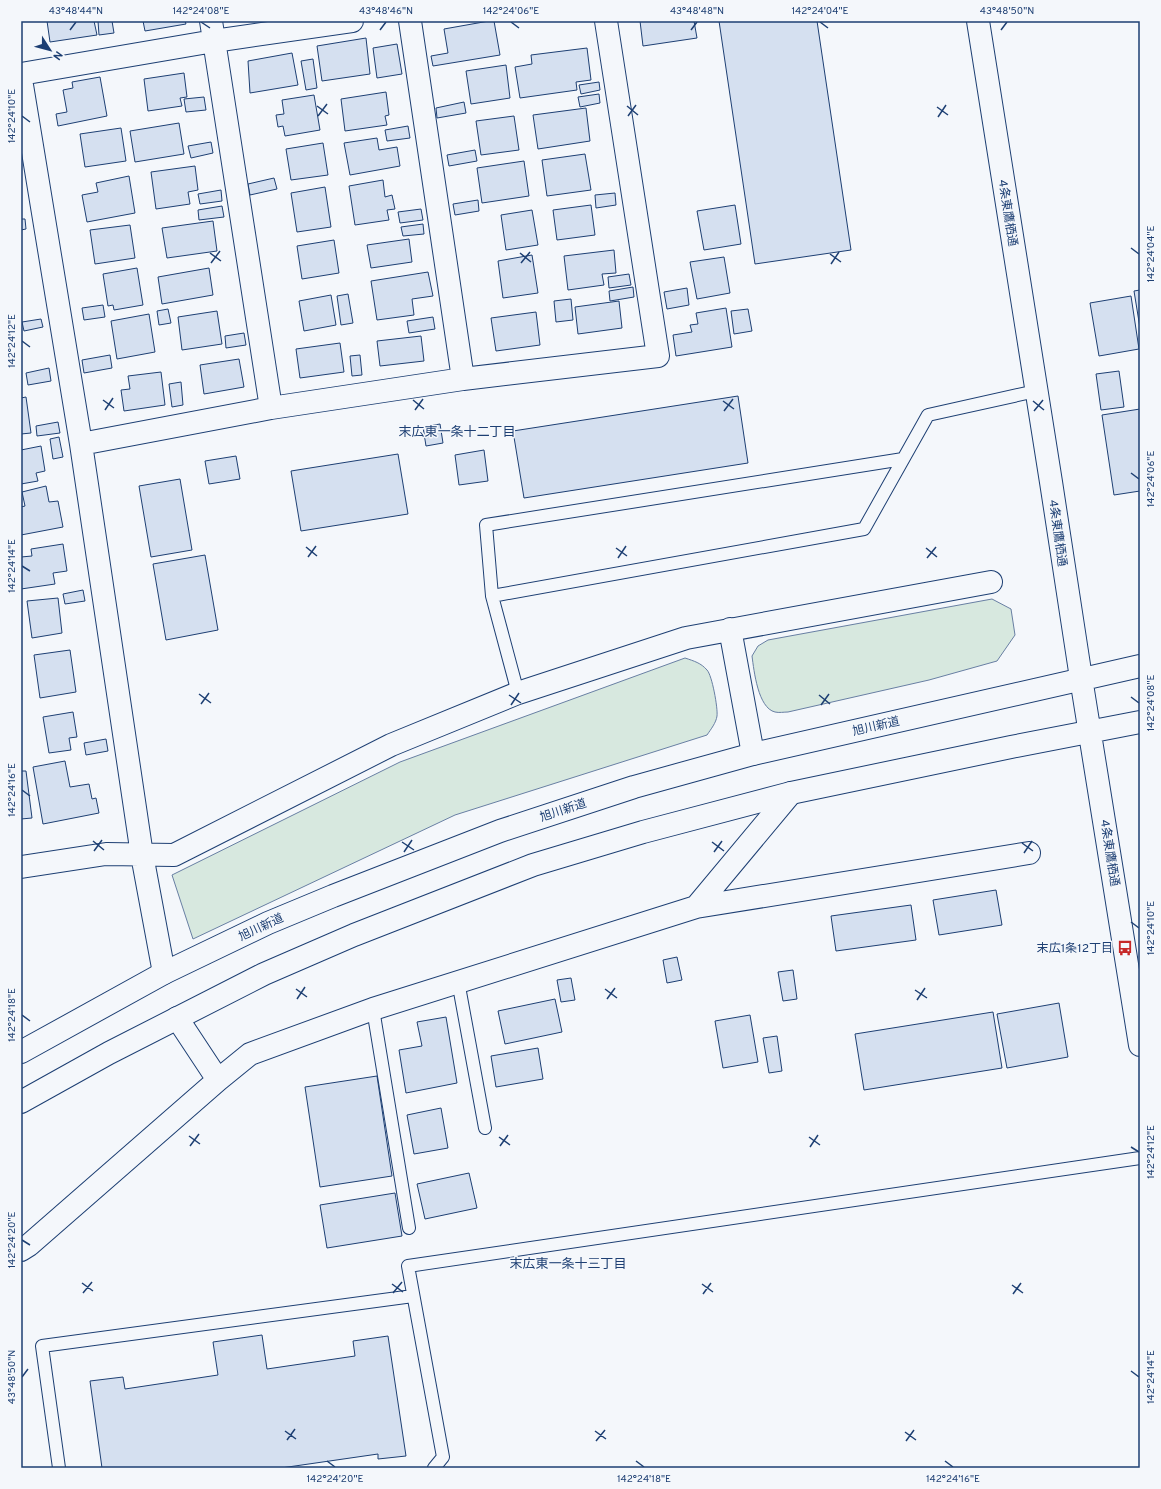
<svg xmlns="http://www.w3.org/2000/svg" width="1161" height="1489" font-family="Overpass,'Noto Sans JP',sans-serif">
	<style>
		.green { fill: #d7e8df; stroke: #687fa3 }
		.building { fill: #d5e0f0; stroke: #1d3f73 }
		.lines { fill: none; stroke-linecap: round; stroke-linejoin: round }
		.service-casing { stroke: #1d3f73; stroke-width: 14 }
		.minor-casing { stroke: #1d3f73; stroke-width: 24 }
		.trunk-casing { stroke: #1d3f73; stroke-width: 24 }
		.service { stroke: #f4f7fb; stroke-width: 12 }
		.minor { stroke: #f4f7fb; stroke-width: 22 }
		.trunk { stroke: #f4f7fb; stroke-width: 22 }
		.ticks { fill: none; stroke: #1d3f73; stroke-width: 1.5 }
		.labels { text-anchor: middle; stroke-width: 3; stroke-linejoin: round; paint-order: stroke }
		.street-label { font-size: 12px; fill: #1d3f73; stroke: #f4f7fb }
		.poi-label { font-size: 12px; fill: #1d3f73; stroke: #f4f7fb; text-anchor: end }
		.neighbourhood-label { font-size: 13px; fill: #1d3f73; stroke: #f4f7fb }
		.neatline { fill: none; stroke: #1d3f73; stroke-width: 1.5 }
		.ticks-label { font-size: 10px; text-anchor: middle; fill: #1d3f73 }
	</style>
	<rect width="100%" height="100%" fill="#f4f7fb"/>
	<path class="green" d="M992,599L1011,609L1015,635L997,661L929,680L788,712C784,712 779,713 775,712C758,708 754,671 752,656L758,646L768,640Z
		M685,658C694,661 701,663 707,670C712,675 718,708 717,716C716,723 711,729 707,735L455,815L193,939L172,875L400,762Z"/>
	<path class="building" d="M47,21H94L97,35L50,42Z
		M98,21H112L114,33L99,35Z
		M143,21H185L186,24L145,31Z
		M489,21H494L500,55L433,66L431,56L448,53L444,29Z
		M640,21H694L697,38L643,46Z
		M719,21H817L851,250L755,264Z
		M366,38L370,74L322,81L317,46Z
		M397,44L402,74L377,78L373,48Z
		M587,48L591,80L576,82L577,90L520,98L515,67L532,64L531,55Z
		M292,53L298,85L250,93L248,61Z
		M313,59L317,88L306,90L301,61Z
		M506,65L510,98L471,104L466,71Z
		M184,73L187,97L180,98L182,106L148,111L144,79Z
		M100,77L107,116L58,126L56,114L67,112L63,90L73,88L72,82Z
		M599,82L600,90L581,94L579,85Z
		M386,92L389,115L385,116L387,125L345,131L341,99Z
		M599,94L600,103L580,107L578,97Z
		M314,95L320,130L285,136L283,126L278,127L276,115L284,114L282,100Z
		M204,97L206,110L186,112L184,99Z
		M464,102L466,113L437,118L436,108Z
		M586,108L590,141L538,149L533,115Z
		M514,116L519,150L481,155L476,121Z
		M179,123L184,154L135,162L130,131Z
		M408,126L410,138L387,141L385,130Z
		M121,128L126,161L85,167L80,134Z
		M377,138L379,150L397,147L400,166L350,175L344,143Z
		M211,142L213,153L191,158L188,146Z
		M323,143L328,175L291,180L286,149Z
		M475,150L477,161L449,166L447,155Z
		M585,154L591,190L547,196L542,160Z
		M524,161L529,196L482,203L477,168Z
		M195,166L198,190L188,192L190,204L156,209L151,172Z
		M129,176L135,213L87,222L82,195L98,192L96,183Z
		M274,178L277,189L250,195L248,184Z
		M383,180L385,197L392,195L395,209L387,210L389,220L355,225L349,186Z
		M325,187L331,227L297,232L291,193Z
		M221,190L222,201L200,204L198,194Z
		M615,193L616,205L596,208L595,195Z
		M478,200L479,211L455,215L453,204Z
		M591,205L595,235L557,240L553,210Z
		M735,205L741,244L704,250L697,211Z
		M222,206L224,217L199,220L198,210Z
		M421,209L423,220L400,223L398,212Z
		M532,210L538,245L506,250L501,215Z
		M21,219H25L26,229L21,230Z
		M213,221L217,251L167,258L162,228Z
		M423,224L424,234L403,236L401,227Z
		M130,225L135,258L95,264L90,230Z
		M409,239L412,262L371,268L367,245Z
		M334,240L339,273L302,279L297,246Z
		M614,250L616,273L602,274L604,285L568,290L564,256Z
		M532,255L538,293L503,298L498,261Z
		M724,257L730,293L697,299L690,262Z
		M137,268L143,305L114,310L113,305L108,306L103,274Z
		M209,268L213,295L162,304L158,277Z
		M428,272L433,296L412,299L414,315L377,320L371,281Z
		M629,274L631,285L609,288L608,277Z
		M633,287L634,297L610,301L609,291Z
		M687,288L689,305L667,309L664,292Z
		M1140,290V328L1134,291Z
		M348,294L353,323L341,325L337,296Z
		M331,295L336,325L304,331L299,301Z
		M1131,296L1139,349L1099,356L1090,303Z
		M571,299L573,320L556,322L554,301Z
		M619,301L622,328L578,334L575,307Z
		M103,305L105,317L84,320L82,308Z
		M726,308L732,347L676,356L673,335L692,332L690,325L698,324L696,313Z
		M168,309L171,323L159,325L157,311Z
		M748,309L752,331L734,334L731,311Z
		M217,311L222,344L182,350L178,317Z
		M536,312L540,345L496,351L491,318Z
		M149,314L155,352L117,359L111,321Z
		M433,317L435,329L409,333L407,321Z
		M41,319L43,327L24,331L22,322Z
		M244,333L246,345L226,348L225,336Z
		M421,336L424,361L380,366L377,341Z
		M340,343L344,372L300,378L296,349Z
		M110,355L112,368L84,373L82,360Z
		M360,355L362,375L352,376L350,356Z
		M239,359L244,387L204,394L200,365Z
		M49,368L51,381L28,385L26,373Z
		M1119,371L1124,407L1101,410L1096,374Z
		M161,372L165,405L124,411L121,390L130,389L128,376Z
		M181,382L183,405L172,407L169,384Z
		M738,396L748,463L524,498L513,431Z
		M26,397L31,433L21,434V398Z
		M1140,409V491L1114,495L1102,415Z
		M58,422L60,433L37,436L36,426Z
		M440,424L443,443L426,446L423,427Z
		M59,437L63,457L53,459L50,439Z
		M41,446L45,471L36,473L38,481L21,484V450Z
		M484,450L488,481L459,485L455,455Z
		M398,454L408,514L301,531L291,471Z
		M236,456L240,479L209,484L205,461Z
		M180,479L192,550L151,557L139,486Z
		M46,486L49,502L58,501L63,527L21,535V507L25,506L22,492Z
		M63,544L67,571L53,573L55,584L21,589V557L32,556L31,549Z
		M205,555L218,630L166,640L153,564Z
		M83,590L85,601L65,604L63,594Z
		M58,598L62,633L32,638L27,601Z
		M70,650L76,692L40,698L34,655Z
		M73,712L77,737L69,738L71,750L49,753L43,717Z
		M106,739L108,751L86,755L84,743Z
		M65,761L70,787L89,784L92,799L96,798L99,813L43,824L33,767Z
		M21,771H26L32,818L21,819Z
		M996,890L1002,925L939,935L933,900Z
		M911,905L916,940L836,951L831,916Z
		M677,957L682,980L667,983L663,960Z
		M793,970L797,999L783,1001L778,972Z
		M571,978L575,1000L561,1002L557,980Z
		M555,999L562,1032L505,1044L498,1011Z
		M1059,1003L1068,1057L1007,1068L997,1014Z
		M993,1012L1002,1068L864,1090L855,1034Z
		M750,1015L758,1062L723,1068L715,1021Z
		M446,1017L457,1083L406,1093L399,1050L422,1046L417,1022Z
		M777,1036L782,1071L769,1073L763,1038Z
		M538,1048L543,1079L496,1087L491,1056Z
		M377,1076L392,1176L320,1187L305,1087Z
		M441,1108L448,1148L414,1154L407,1115Z
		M469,1173L477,1208L425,1219L417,1184Z
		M395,1193L402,1236L327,1248L320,1205Z
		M262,1335L267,1369L355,1356L353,1341L388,1336L406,1456L378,1459V1454L281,1468H102L90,1381L123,1377L125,1389L218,1375L213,1342Z"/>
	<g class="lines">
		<defs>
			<path id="service" d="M492,596L864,529L928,415L1036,391
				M518,693L492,596L486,525L903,459
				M458,981L485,1128
				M373,1009L409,1228
				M59,1468L42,1346L413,1296
				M434,1468L443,1457L408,1266L1140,1158"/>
			<path id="minor" d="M211,21L271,408
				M410,21L463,379
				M21,74L214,41L352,21
				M21,79L81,444L142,855L164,973
				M81,444L271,408L463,379L658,356L606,21
				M730,629L753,754
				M21,867L106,854L174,855L391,745L518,693L686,638L991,582
				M696,907L791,793
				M177,1018L218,1080
				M21,1250L29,1245L218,1080L250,1054L373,1009L696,907L1029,853"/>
			<path id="trunk" d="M978,21L1051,482L1081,678L1140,1045
				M21,1052L164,973L268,923L333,896L500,831L634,787L753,754L1140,666
				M21,1102L109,1053L264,974L354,935L533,865L643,832L791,793L1011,747L1140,722"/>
		</defs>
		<use href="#service" class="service-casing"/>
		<use href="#minor" class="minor-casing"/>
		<use href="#trunk" class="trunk-casing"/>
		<use href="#service" class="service"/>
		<use href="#minor" class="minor"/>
		<use href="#trunk" class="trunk"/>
	</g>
	<path class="ticks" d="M201,22L210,28M511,22L519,28M820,22L828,28M70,30L76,22M380,30L386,22M691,30L697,22M1001,30L1007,22M317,106L328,114M627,106L638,115M937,107L948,115M22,116L30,122M318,116L327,104M628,116L636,105M938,117L946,105M1131,248L1139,254M210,253L221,261M520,253L531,262M830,254L841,262M211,263L220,251M521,263L530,252M831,264L839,252M22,341L30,347M103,400L114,408M413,400L424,409M723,401L734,409M1033,401L1044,410M105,410L113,398M415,410L423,399M724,411L733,399M1034,411L1043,400M1131,473L1139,479M306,547L317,556M616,548L627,556M926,548L937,557M308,557L316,546M618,558L626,546M927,558L936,547M22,566L30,571M199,694L211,703M509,695L521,703M819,695L830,704M1131,697L1139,703M201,704L209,693M511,705L519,693M821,705L829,694M22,790L30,796M93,841L104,850M402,842L414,850M712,842L724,851M1022,843L1033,851M94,851L102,840M404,852L412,840M714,852L722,841M1024,853L1032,841M1131,922L1139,928M296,989L307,997M605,989L617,998M915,990L927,998M297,999L305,987M607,999L615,988M917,1000L925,988M22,1015L30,1021M189,1136L200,1144M499,1137L510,1145M809,1137L820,1145M190,1146L199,1134M500,1146L508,1135M810,1147L818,1135M1131,1147L1139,1152M22,1240L30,1245M82,1283L93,1291M392,1284L403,1292M702,1284L713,1292M1012,1285L1023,1293M83,1293L92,1282M393,1293L402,1282M703,1294L711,1283M1013,1294L1021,1283M1131,1371L1139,1377M22,1377L28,1369M285,1431L296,1439M595,1431L606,1439M905,1432L916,1440M287,1440L295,1429M596,1441L605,1430M906,1441L914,1430M327,1461L335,1467M636,1461L644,1467M945,1461L953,1467"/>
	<defs>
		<symbol id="bus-bare" viewBox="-9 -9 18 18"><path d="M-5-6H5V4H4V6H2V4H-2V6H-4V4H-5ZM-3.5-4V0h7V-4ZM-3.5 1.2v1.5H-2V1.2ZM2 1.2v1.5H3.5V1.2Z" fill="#c62828" stroke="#f4f7fb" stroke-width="2.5" paint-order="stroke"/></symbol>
	</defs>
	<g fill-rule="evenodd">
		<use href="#bus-bare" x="1114" y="937" width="22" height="22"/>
	</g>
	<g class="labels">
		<g class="street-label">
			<text transform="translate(1008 213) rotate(81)" y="4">4条東鷹栖通</text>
			<text transform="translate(1058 533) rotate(82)" y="4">4条東鷹栖通</text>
			<text transform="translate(876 726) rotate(-13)" y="4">旭川新道</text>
			<text transform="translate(563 810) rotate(-18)" y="4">旭川新道</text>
			<text transform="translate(1110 853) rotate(81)" y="4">4条東鷹栖通</text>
			<text transform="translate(261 927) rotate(-25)" y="4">旭川新道</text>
		</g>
		<g class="poi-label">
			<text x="1113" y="952">末広1条12丁目</text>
		</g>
		<g class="neighbourhood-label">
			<text x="457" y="436">末広東一条十二丁目</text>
			<text x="568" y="1268">末広東一条十三丁目</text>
		</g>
	</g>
	<rect width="1161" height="1489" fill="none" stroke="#f4f7fb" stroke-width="44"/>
	<g transform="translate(50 50) rotate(126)" stroke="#f4f7fb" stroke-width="3" paint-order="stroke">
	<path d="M0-3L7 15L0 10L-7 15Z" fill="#1d3f73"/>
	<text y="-6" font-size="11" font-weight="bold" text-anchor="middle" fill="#1d3f73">N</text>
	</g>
	<rect x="22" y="22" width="1117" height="1445" class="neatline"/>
	<g class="ticks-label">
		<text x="76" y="14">43°48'44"N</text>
		<text x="201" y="14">142°24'08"E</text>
		<text x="386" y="14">43°48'46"N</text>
		<text x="511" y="14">142°24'06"E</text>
		<text x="697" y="14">43°48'48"N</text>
		<text x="820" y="14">142°24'04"E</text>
		<text x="1007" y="14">43°48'50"N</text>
		<text transform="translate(11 116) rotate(-90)" y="4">142°24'10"E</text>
		<text transform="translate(1150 254) rotate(-90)" y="4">142°24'04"E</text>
		<text transform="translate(11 341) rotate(-90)" y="4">142°24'12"E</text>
		<text transform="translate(1150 479) rotate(-90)" y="4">142°24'06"E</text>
		<text transform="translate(11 566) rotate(-90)" y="4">142°24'14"E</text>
		<text transform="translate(1150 703) rotate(-90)" y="4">142°24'08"E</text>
		<text transform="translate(11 790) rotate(-90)" y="4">142°24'16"E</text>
		<text transform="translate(1150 928) rotate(-90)" y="4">142°24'10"E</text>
		<text transform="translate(11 1015) rotate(-90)" y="4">142°24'18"E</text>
		<text transform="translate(1150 1152) rotate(-90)" y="4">142°24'12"E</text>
		<text transform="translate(11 1240) rotate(-90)" y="4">142°24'20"E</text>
		<text transform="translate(1150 1377) rotate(-90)" y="4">142°24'14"E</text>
		<text transform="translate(11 1377) rotate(-90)" y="4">43°48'50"N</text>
		<text x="335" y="1482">142°24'20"E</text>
		<text x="644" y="1482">142°24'18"E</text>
		<text x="953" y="1482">142°24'16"E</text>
	</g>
</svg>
